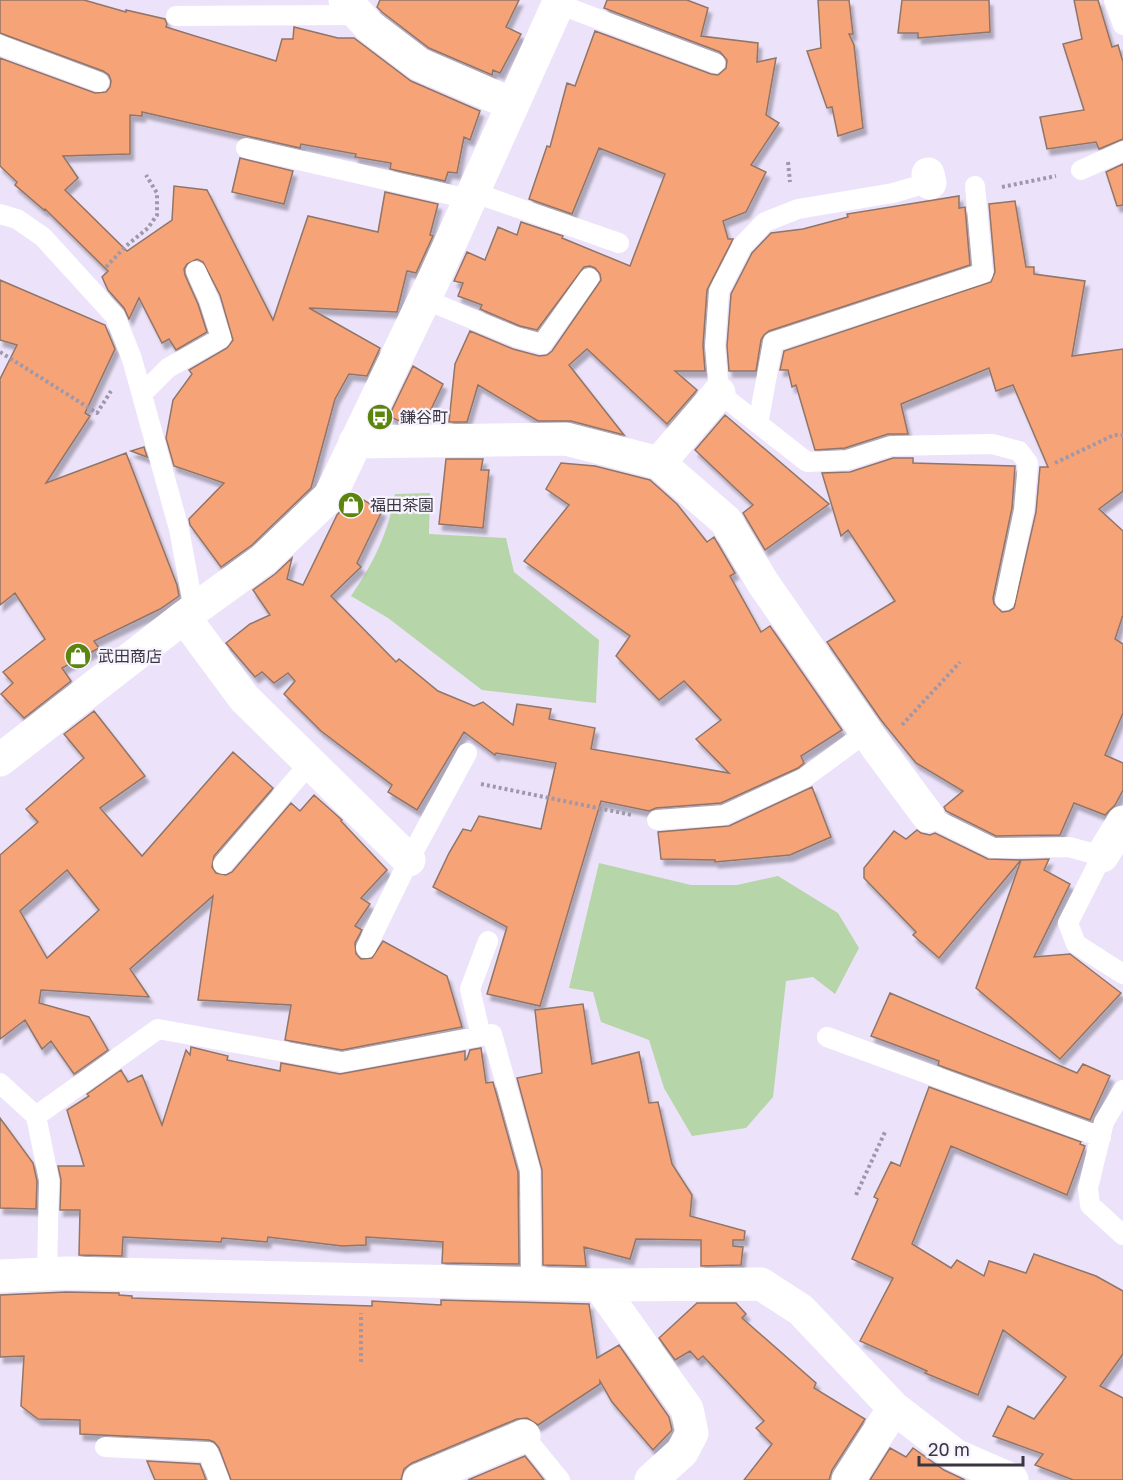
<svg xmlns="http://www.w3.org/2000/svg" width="1123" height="1480" font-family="'Golos Text','Noto Sans JP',sans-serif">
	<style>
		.green { fill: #b6d5a8 }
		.building { fill: #f6a378; stroke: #917567; stroke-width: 1.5; fill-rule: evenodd; filter: url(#shadow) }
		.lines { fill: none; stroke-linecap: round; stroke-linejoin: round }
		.path { stroke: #9f98ab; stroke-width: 4; stroke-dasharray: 3 3; stroke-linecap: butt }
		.service { stroke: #fff; stroke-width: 20 }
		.minor { stroke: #fff; stroke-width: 33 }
		.labels { text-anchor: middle; stroke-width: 4.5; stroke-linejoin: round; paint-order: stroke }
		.poi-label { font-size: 16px; fill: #3a3641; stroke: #f7f3ff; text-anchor: start }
	</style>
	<defs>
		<filter id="shadow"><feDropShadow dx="3.5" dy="6" stdDeviation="1.5" flood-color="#0004"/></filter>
	</defs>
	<rect width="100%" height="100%" fill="#ece3fb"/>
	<path class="green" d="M430,493L429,534L506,538L514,572L599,640L596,703L482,690L388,618L351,596C373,564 388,534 395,494Z
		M599,863L691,885H737L778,876L838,913L859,948L835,994L813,977L786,981L773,1097L746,1128L692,1136L664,1088L649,1040L601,1022L593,992L569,988Z"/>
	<path class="building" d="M0,0H84L126,12V10L165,19L167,24L166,27L276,61L282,39H293L294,27L338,38H354L411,81L480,111L470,140L464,137L457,173L448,172L445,181L390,169L391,163L355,157L356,154L301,144L300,148L142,112V116L130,115V154L63,156L78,178L65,190L127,251L172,220L174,186L207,190L273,320L308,216L378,232L385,192L438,204L430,235L433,236L416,273L407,271L397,312L309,308L380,348L367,376L349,374L335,399L311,488L252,545L221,567L190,525L189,519L224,483L174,466L166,438L173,400L192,374L189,370L227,348L233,340L220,295L203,262L197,259L187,264L184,269L185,275L198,304L207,332L176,350L169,339L162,343L139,298L129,319L124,308L108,290L102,277L108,271L45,209L44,210L15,185L17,182L0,166V58L95,93L106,92L110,87L111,81L109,75L103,71L0,33Z
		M380,0H519L506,27L521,34L500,73L493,70L492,75L429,48L382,12L377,7Z
		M607,0H687L708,8L701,36L758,43L757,62L776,58L766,115L779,123L751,165L766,172L746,212L723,221L728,239H733L707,290L703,345L705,371H675L697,390L667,424L587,349L569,365L624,435L571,421H538L478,385L467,422H449L455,364L470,331L513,349L539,356L547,355L552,351L601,280L600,274L595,268L590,266L584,267L537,330L520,326L480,309L482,305L458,296L463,283L454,281L467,252L485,260L498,227L517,235L521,222L563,236L562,238L630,266L665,174L599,148L572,214L529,199L547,146L550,147L567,83L575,86L595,31L711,74L718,75L726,68L727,60L720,52L604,8Z
		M818,0H849L853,34H849L854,45L863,128L838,136L832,107L827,108L807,51L821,48Z
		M902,0H989L990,32L918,38V33H898Z
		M1074,0H1098L1112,47L1118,45L1123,62V139L1099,149L1096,142L1047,149L1040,117L1084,110L1063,44L1082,39Z
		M240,158L293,171L284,204L232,192Z
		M1123,164V205L1117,206L1106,172Z
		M959,196V208L965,207L970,265L769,331L764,335L761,340L756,371H729L727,346L731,294L752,253L771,233L803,229L848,217L847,214Z
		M1015,201L1026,267H1034V274L1085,281L1072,356L1123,349V491L1099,509L1123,531V615L1115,639L1123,644V713L1105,755L1123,763V790L1115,805L1105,815L1074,803L1060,835L996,836L946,811L944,807L963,791L916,763L881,720L827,642L895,601L848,530L841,536L822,473L850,472L893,458H913V463L1015,466L1012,508L993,598L994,604L1002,612L1009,611L1014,608L1036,512L1040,467H1048L1013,385L996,391L989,368L901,404L908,434H888L845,448L815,450L796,385L792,387L788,370H780L784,351L991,282L995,272L989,204Z
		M0,280L105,325L115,349L85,413L90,416L46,483L126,453L177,585L179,596L160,609L94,641L99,648L62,668L71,681L24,718L1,694L13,683L3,672L45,639L15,593L0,605V379L17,345L0,340Z
		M413,366L443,384L425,422L403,423L389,416Z
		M725,415L829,504L765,550L743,513L753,505L695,450Z
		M144,447L147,457L131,451Z
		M446,459H483L481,470H489L483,528L439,524Z
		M561,463L595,466L650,480L677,504L707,542L714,537L735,573L730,576L761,632L770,626L842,730L801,756L804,763L798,768L721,803L656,808L649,811L601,801L540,1006L487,994L507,927L433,887L449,853L463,829L471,831L479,816L541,829L556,763L496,753L495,755L464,732L417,810L388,792L392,785L321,731L284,694L295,681L288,673L274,683L262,672L255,677L226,643L250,624L270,615L253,590L275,574L292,558L287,579L303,585L337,515L347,504L352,493L382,511L357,563L361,567L331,596L396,662L399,659L438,691L474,706L483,702L513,725L517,704L551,709L549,719L595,728L591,749L729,773L696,739L721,720L684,681L659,700L616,656L630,636L524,561L569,505L546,489Z
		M94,711L145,776L100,808L142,856L233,752L273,788L214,856L212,867L216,873L226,875L232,872L291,803L300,811L314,795L342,820L341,821L387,870L361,898L370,904L355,926L362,930L355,943L356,954L361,959L372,958L383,941L447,976L462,1027L342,1050L285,1040L291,1005L198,1000L213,896L130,969L149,997L41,990L39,1003L89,1017L108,1050L74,1074L51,1041L42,1049L25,1020L0,1039V855L38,822L26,809L84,758L64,734ZM67,870L99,910L47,958L20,911Z
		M812,787L831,837L790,855L715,862V860L661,859L658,832L729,826Z
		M917,830L921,833L930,835L935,833L988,859L1021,860L939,958L913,935L916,932L864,878V868L894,831L906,839Z
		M1049,859L1044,870L1070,884L1034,957L1070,954L1121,993L1060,1059L976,988L1021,860Z
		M890,993L1077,1073L1083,1064L1110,1076L1090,1120L938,1065L939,1061L871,1036Z
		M583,1004L592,1064L639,1052L649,1103L658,1102L672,1164L692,1195L690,1216L745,1231L744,1240H733V1246L743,1247L741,1265L701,1266V1240L636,1239L630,1259L584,1247L586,1266L543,1265L542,1170L517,1078L542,1073L535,1010Z
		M191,1047L228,1056L227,1060L280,1071L281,1063L340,1074L465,1051V1060L467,1059L470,1050L481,1048L486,1083L493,1082L518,1172L519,1264L442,1263L443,1242L366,1237V1245L342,1246L268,1237L267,1242L222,1238L221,1242L123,1237L122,1256L79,1255L80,1210H60L61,1180L58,1166H84L67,1110L89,1096L87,1094L121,1070L128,1082L142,1075L162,1125L186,1050L190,1055Z
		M929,1087L1081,1142L1080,1144L1085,1146L1067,1195L951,1146L912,1244L951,1268L957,1260L984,1276L989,1261L1026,1273L1034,1254L1096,1276L1123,1291V1354L1100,1386L1123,1398V1480H1073L1035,1465L1043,1454L993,1436L1008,1406L1034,1419L1066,1377L1003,1330L978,1395L925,1373L927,1371L860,1341L893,1278L852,1259L878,1199L874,1197L891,1162L900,1166Z
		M0,1118L33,1163L37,1181L36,1209L0,1208Z
		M66,1292L119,1293V1295L132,1296V1298L372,1306V1301L441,1305V1300L589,1304L597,1358L619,1345L669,1417L672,1430L653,1450L612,1402L600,1381V1384L538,1425L527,1418L517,1419L412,1463L404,1469L401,1480H231L219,1448L214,1442L209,1440L80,1434V1420L38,1419L21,1406L24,1356L0,1357V1295Z
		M697,1303H736L746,1314L742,1318L816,1383L814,1388L865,1419L832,1470L829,1480H744L772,1444L756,1428L764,1421L703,1356L698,1360L690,1351L675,1360L659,1338Z
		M890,1448L906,1457L913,1448L944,1470L965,1480H870Z
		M525,1456L544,1480H468Z
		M147,1461L200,1464L206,1480H155Z"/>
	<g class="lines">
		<path class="path" d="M788,162L790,182
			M1002,187L1056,176
			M106,267L126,246L148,228L157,215V193L146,175
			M0,352L97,413L111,391
			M1055,463L1114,435H1123
			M902,725L960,662
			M481,784L632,815
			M856,1195L885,1132
			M361,1362V1313"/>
		<path class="service" d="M1114,0L1123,25
			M558,4L715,63
			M176,16L358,15
			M0,45L99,82
			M246,148L469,199
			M1081,170L1123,151
			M934,181L893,193L798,209L765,222L742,246L719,291L715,346L719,393L807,462L847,460L891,446L992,444L1019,451L1028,463L1024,510L1005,600
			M472,192L619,243
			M0,214L17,219L43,237L115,316L132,359L179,529L194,610
			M424,299L516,337L542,344L589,278
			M142,394L168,368L221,338L209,300L196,271
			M758,424L773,342L983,273L975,186
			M928,816L993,848L1069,847L1102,856L1068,923L1076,944L1123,974
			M657,820L724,815L804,778L868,731
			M223,864L310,763
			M366,948L409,860L467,753
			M481,1036L470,989L488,941
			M827,1037L1101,1137
			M0,1083L36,1116L49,1180L47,1274
			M1123,1090L1104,1122L1088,1188L1090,1205L1123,1235
			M36,1116L158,1029L342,1062L492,1034L530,1170L531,1283
			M524,1436L560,1480
			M105,1447L208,1452L219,1480"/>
		<path class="minor" d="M345,0L369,26L419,64L512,104
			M928,174L930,183
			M355,442L566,439L659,463L726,521L763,583L879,750L928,816
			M659,463L719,393
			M184,617L244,698L409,860
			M0,760L184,617L264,559L330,496L434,279L560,0
			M1102,856L1123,822
			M0,1276L66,1273L599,1285L761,1284L801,1310L894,1408L955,1455L1012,1480
			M599,1285L687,1409L692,1433L682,1452L651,1480
			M419,1480L524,1436
			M848,1480L894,1408"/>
	</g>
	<defs>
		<symbol id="bus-disc" viewBox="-11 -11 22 22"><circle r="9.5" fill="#5c850e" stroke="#f7f3ff"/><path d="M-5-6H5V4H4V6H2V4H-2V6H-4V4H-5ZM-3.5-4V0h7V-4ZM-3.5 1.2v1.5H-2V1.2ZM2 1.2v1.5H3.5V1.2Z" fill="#fff"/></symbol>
		<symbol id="shop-disc" viewBox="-11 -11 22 22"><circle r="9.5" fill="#5c850e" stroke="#f7f3ff"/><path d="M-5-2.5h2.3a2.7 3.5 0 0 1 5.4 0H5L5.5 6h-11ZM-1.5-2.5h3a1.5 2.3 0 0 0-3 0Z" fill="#fff"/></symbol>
	</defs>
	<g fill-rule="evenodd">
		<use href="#bus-disc" x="365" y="402" width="30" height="30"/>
		<use href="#shop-disc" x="336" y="490" width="30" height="30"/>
		<use href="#shop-disc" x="63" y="641" width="30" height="30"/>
	</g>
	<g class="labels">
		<g class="poi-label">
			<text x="400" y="423">鎌谷町</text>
			<text x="370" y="511">福田茶園</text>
			<text x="98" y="662">武田商店</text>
		</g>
	</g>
	<path d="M919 1456v9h104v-9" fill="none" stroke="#3a3641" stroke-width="3"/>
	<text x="928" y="1456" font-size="18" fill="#3a3641" stroke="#f7f3ff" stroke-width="4.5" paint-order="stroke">20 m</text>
</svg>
